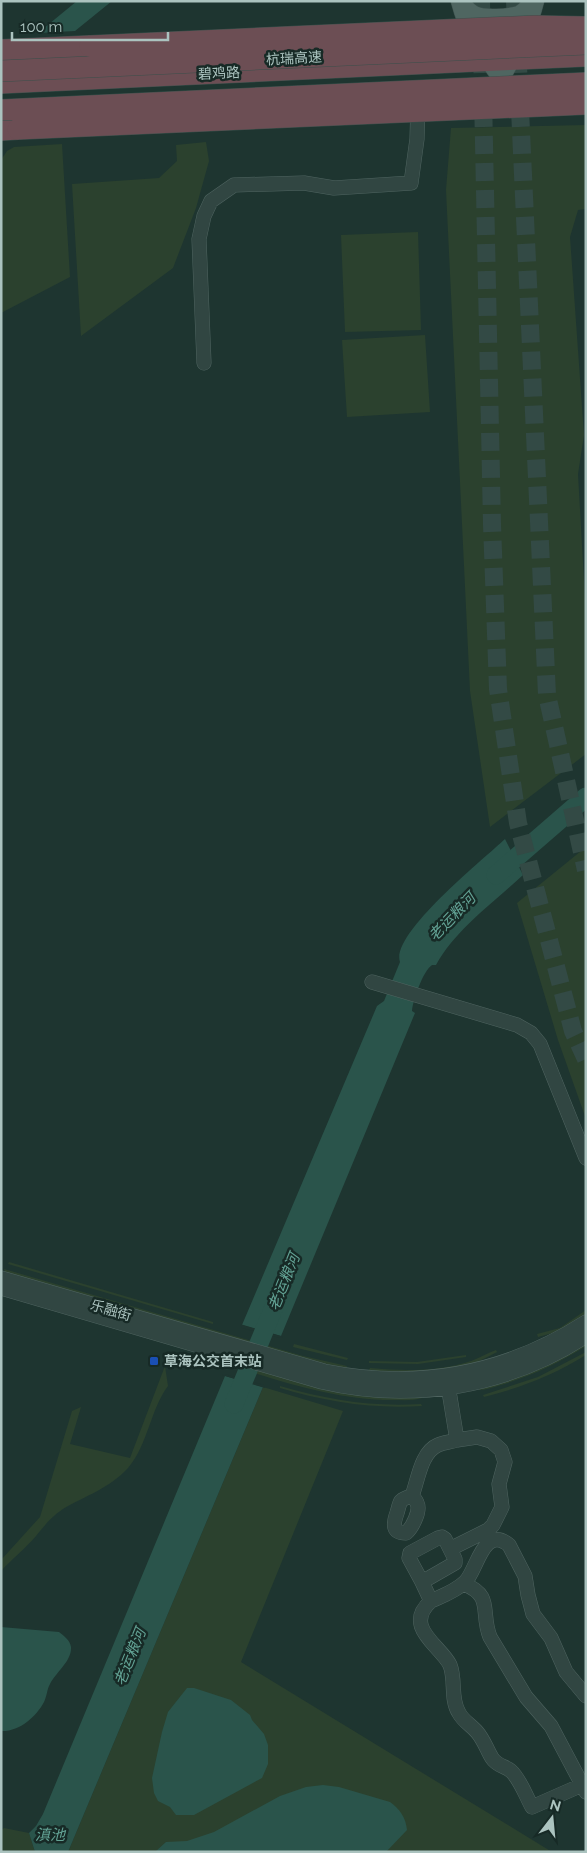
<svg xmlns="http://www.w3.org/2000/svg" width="587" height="1853" font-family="Raleway,'Noto Sans SC',sans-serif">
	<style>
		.green { fill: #2b412e }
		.water { fill: #2a544b }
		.pier { fill: #1e3530 }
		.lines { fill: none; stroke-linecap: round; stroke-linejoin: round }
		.river { stroke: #2a544b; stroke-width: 19 }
		.major-tunnel { stroke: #334a45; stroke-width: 18; stroke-dasharray: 18 9; stroke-linecap: butt }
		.minor-casing { stroke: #4f6460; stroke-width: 15 }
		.major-casing { stroke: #3e524e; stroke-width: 19 }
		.highway-casing { stroke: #3c504c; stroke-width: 22 }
		.minor { stroke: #314642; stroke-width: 14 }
		.major { stroke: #4f6661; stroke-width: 18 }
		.highway { stroke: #6c4e54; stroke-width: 21 }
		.highway-bridge-casing { stroke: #3c504c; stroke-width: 22; stroke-linecap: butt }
		.highway-bridge { stroke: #6c4e54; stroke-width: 21 }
		.transit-dot { fill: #1a4fb4; stroke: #172a26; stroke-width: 2 }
		.labels { text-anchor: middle; stroke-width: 5; stroke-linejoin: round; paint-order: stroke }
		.street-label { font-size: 14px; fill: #abc3bf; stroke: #172a26 }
		.poi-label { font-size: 14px; font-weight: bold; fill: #abc3bf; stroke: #172a26; text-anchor: start }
		.water-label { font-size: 15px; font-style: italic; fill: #63a395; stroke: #172a26 }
	</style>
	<rect width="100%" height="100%" fill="#1e3530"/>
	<path class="green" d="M586,125V209L578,210L570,237L584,435L578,474L586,616V754L490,827L470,691L446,190L451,128Z
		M206,142L209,161L196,208L173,268L81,336L72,184L159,178L177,161L176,145Z
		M62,144L70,277L1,313V160L7,151L14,147Z
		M418,232L421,330L345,332L341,235Z
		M425,335L430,412L347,417L342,340Z
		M586,847V1119L558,1040L517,903Z
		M9,1262L213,1322V1324L8,1264Z
		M4,1269L303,1356L347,1366L346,1368L302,1359L5,1272Z
		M586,1310V1314L560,1331L538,1337L537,1334L560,1328Z
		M586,1343V1346C559,1363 531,1376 501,1385C494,1387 486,1390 479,1390V1388Z
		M294,1344L348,1358L347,1360L293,1347Z
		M496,1350L497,1352C489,1356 480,1361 471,1364C440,1374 402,1374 369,1370L370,1368C403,1371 439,1372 471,1361C479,1358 488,1353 496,1350Z
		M586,1352V1355C554,1375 520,1388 484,1397L483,1395L538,1377Z
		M203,1353L422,1396V1398C414,1401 402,1400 392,1400C327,1400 264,1375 202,1357Z
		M466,1355V1357L418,1364L369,1363V1361L417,1362Z
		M165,1366L168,1386C150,1410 148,1445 128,1468C110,1488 85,1496 63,1509C50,1518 46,1524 36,1536C26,1548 12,1559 1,1571V1560L40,1517L72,1411L81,1407L70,1444L130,1458Z
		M280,1386C329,1400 371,1407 421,1404L422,1406C372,1409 327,1402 280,1388Z
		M263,1387L343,1411L241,1662L552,1852H68Z
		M4,1828L29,1833L35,1852H1V1830Z"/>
	<path class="water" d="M77,1H112L75,31L38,33Z
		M505,839L523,875C493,903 456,929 436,965H432C423,971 413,1000 412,1011L415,1013L281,1336L242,1325L377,1006L384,1001L400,962C390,934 485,858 505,839Z
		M225,1376L263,1387L68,1852H35L29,1833L36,1826L43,1814Z
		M1,1627L59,1632C64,1636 70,1640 71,1647C72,1661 56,1672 50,1684C47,1689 47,1696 44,1702C36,1717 19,1732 1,1731Z
		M187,1688H194L231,1700L250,1715L252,1720L264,1734L268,1745V1764L262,1778L194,1815H176L170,1807L158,1801L154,1793L152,1778L162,1732L168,1712Z
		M323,1785L339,1787L390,1802C400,1809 406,1818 407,1830L386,1852H155L166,1842L187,1841L214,1832L280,1796L306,1787Z"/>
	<path class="pier" d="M240,1324L281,1336L283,1337L280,1338L242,1328Z
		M225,1374L264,1385L265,1388L222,1375Z"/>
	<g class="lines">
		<path class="river" d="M496,875L586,797
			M234,1404L274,1307"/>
		<path class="major-tunnel" d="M481,1L492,524L498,689L518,823L573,1031L586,1059
			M515,1L547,695L586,870"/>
		<defs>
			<path id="minor" d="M204,363L199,239L204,216L211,201L234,185L304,183L334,188L411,183L417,139L418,104
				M372,982L517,1025L531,1033L540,1044L586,1158
				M1,1278L324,1371C418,1390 505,1374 586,1322
				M1,1288L322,1382C412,1403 508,1387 586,1336
				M412,1496C418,1480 421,1452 438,1445C444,1442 451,1442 457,1440L447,1379
				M412,1496C414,1498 416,1500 417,1503C421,1511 412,1528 406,1533C392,1533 393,1524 397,1513C398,1510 399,1504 401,1501C404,1498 408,1497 412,1496Z
				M442,1537L445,1539L455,1559V1563L422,1582L409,1558L410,1553L438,1538Z
				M450,1549L488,1530L493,1525L502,1507L499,1484L505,1462L501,1450L491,1441L477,1437L457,1440
				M422,1582L431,1601C402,1627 441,1646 450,1665C456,1680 450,1699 459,1713C463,1721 471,1725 477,1732C484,1740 487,1750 492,1758C497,1766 505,1766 511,1771C520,1779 526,1796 532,1807L582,1785
				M464,1584C494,1596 480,1612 490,1637L526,1697L551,1726L586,1792
				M431,1601C442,1596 456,1591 465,1582C477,1571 483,1524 509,1545L525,1576L528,1595L533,1614L551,1638L566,1672L586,1696"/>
			<path id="major" d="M460,1C469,35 481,50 501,77C516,52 528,29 535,1
				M460,1C464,7 468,12 474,15C485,20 507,18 519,15C525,12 529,7 533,1"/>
			<path id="highway" d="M1,50L90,46
				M1,83L586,56
				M1,130L18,129"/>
		</defs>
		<use href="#minor" class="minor-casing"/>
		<use href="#major" class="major-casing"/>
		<use href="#highway" class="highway-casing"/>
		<use href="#minor" class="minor"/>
		<use href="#major" class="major"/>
		<use href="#highway" class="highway"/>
		<defs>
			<path id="highway-bridge" d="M90,46L535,26L586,27
				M1,71L586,44
				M1,110L586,83
				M18,129L586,104"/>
		</defs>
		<use href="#highway-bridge" class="highway-bridge-casing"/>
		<use href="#highway-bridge" class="highway-bridge"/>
	</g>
	<rect class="transit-dot" x="149" y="1356" width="10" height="10" rx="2.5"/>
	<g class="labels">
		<g class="street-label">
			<text transform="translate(294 58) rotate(-3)" y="5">杭瑞高速</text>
			<text transform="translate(219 73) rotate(-3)" y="5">碧鸡路</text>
			<text transform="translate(111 1310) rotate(16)" y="5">乐融街</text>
		</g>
		<g class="poi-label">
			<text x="164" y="1366">草海公交首末站</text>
		</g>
		<g class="water-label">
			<text transform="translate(452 917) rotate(-46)" y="5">老运粮河</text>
			<text transform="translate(284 1282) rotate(-68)" y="5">老运粮河</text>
			<text transform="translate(130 1657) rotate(-68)" y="5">老运粮河</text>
			<text x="50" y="1840">滇池</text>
		</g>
	</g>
	<rect width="587" height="1853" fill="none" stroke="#abc3bf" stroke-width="5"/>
	<g transform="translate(552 1818) rotate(16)" stroke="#172a26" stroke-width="4" paint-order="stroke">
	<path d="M0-4L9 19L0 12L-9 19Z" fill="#abc3bf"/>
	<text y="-8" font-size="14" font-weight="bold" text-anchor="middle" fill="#abc3bf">N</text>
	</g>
	<path d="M12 32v8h156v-8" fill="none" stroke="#abc3bf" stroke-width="2.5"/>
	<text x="20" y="32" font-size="15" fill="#abc3bf" stroke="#172a26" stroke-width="4" paint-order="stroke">100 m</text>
</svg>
